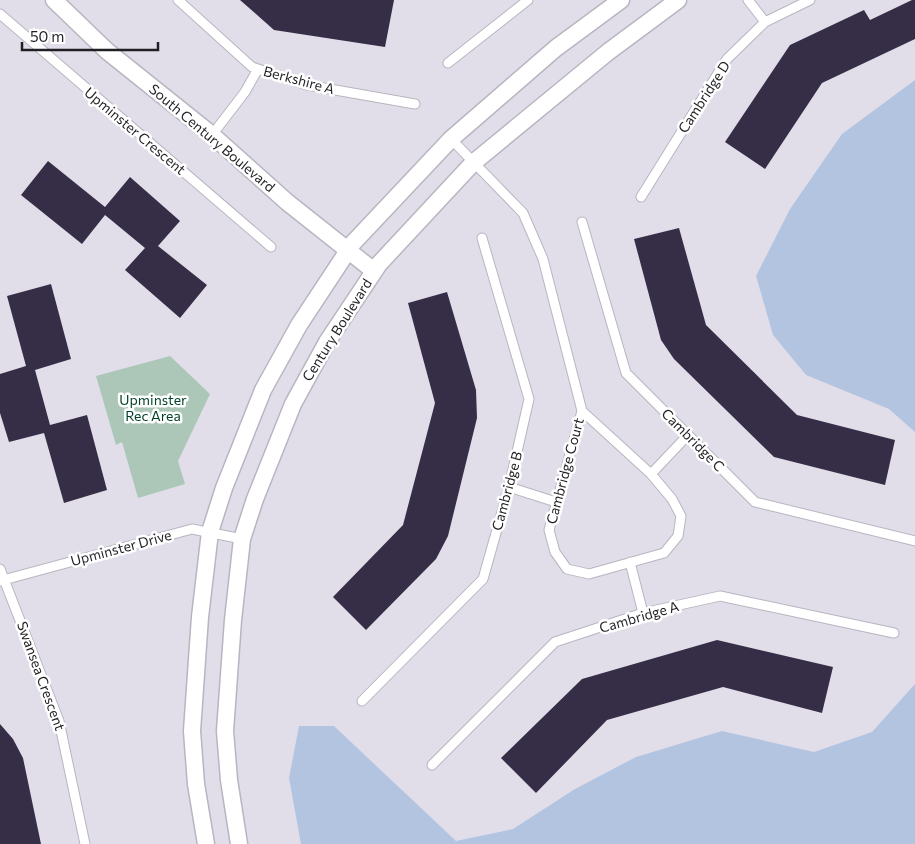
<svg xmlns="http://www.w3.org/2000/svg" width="915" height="844" font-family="Commissioner,sans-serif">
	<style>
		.green { fill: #acc7b7 }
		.water { fill: #b3c4e1 }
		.building { fill: #362e47 }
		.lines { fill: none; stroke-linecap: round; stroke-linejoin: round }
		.service-casing { stroke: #b8b5c0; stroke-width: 11 }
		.minor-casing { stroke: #b8b5c0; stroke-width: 19 }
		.service { stroke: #fff; stroke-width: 9 }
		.minor { stroke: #fff; stroke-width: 16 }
		.labels { text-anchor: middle; stroke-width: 5; stroke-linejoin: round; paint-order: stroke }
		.street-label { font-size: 14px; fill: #201f23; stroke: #fff }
		.park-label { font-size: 14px; fill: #024329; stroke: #fff }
	</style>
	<rect width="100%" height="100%" fill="#e1deea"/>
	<path class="green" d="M170,356L210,394L178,461L185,484L138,498L122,442L116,445L96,376Z"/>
	<path class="water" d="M915,80V432L889,409L806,375L773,335L756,276L790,209L842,134Z
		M915,684V844H301L289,778L299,726H334L456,841L513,829L575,789L636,757L722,731L814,752L872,732Z"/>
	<path class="building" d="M240,0H394L385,47L274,30Z
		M912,0H915V39L822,83L765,169L725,142L790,45L864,10L870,20Z
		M48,161L105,207L130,177L180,221L158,246L207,285L180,318L125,270L145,248L105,215L82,244L21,195Z
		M679,228L706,325L797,415L895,440L885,485L774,457L674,359L661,340L634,239Z
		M51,284L71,359L35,370L50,425L87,415L107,490L64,503L44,433L9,442L0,413V374L26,366L7,296Z
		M447,292L476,390L477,418L448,536L436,559L366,630L333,597L403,525L435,403L408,303Z
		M717,640L833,667L822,713L723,687L607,720L536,793L501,758L582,679Z
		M0,724L13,739L23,758L41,844H0Z"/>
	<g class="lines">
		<defs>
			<path id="service" d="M178,0L252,67L307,85L415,104
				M748,0L765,22
				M0,14L271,247
				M448,63L528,0
				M212,135L245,92L258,69
				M451,139L523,213L543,259L582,411L651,474L672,499L681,516L678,536L664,553L589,574L567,569L555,552L549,530L582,411
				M641,197L727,59L765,22L810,0
				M582,222L626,373L755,502L915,541
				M651,474L688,435
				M509,487L556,502
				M630,562L643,613
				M0,569L59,721L85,844
				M0,581L192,529L242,539
				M362,701L483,579L509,487L529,399L482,238
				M432,765L555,642L643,613L720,596L894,633"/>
			<path id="minor" d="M54,0L107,51L212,135L287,202L374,271
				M206,844L196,784L192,731L200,617L210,532L224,488L263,390L299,325L353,243L451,139L556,48L621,0
				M239,844L229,780L225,731L233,620L242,539L255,499L293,404L327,342L379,264L473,163L608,52L678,0"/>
		</defs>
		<use href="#service" class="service-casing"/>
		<use href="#minor" class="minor-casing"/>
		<use href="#service" class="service"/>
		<use href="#minor" class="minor"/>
	</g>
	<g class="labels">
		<g class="street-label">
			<text transform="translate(299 80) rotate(15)" y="5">Berkshire A</text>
			<text transform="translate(704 97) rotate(-57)" y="5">Cambridge D</text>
			<text transform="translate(135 131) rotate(40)" y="5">Upminster Crescent</text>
			<text transform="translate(212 138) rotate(40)" y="5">South Century Boulevard</text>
			<text transform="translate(337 330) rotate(-58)" y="5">Century Boulevard</text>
			<text transform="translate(693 440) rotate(45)" y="5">Cambridge C</text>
			<text transform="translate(565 471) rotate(-75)" y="5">Cambridge Court</text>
			<text transform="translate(507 491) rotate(-75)" y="5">Cambridge B</text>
			<text transform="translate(121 548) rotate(-15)" y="5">Upminster Drive</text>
			<text transform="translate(639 617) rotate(-16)" y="5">Cambridge A</text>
			<text transform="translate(41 676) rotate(70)" y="5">Swansea Crescent</text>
		</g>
		<g class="park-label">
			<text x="153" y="405">Upminster<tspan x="153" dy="16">Rec Area</tspan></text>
		</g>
	</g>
	<path d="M22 42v8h136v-8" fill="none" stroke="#201f23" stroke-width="2.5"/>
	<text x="30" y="42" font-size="15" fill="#201f23" stroke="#ffffff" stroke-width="4" paint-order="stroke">50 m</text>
</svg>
